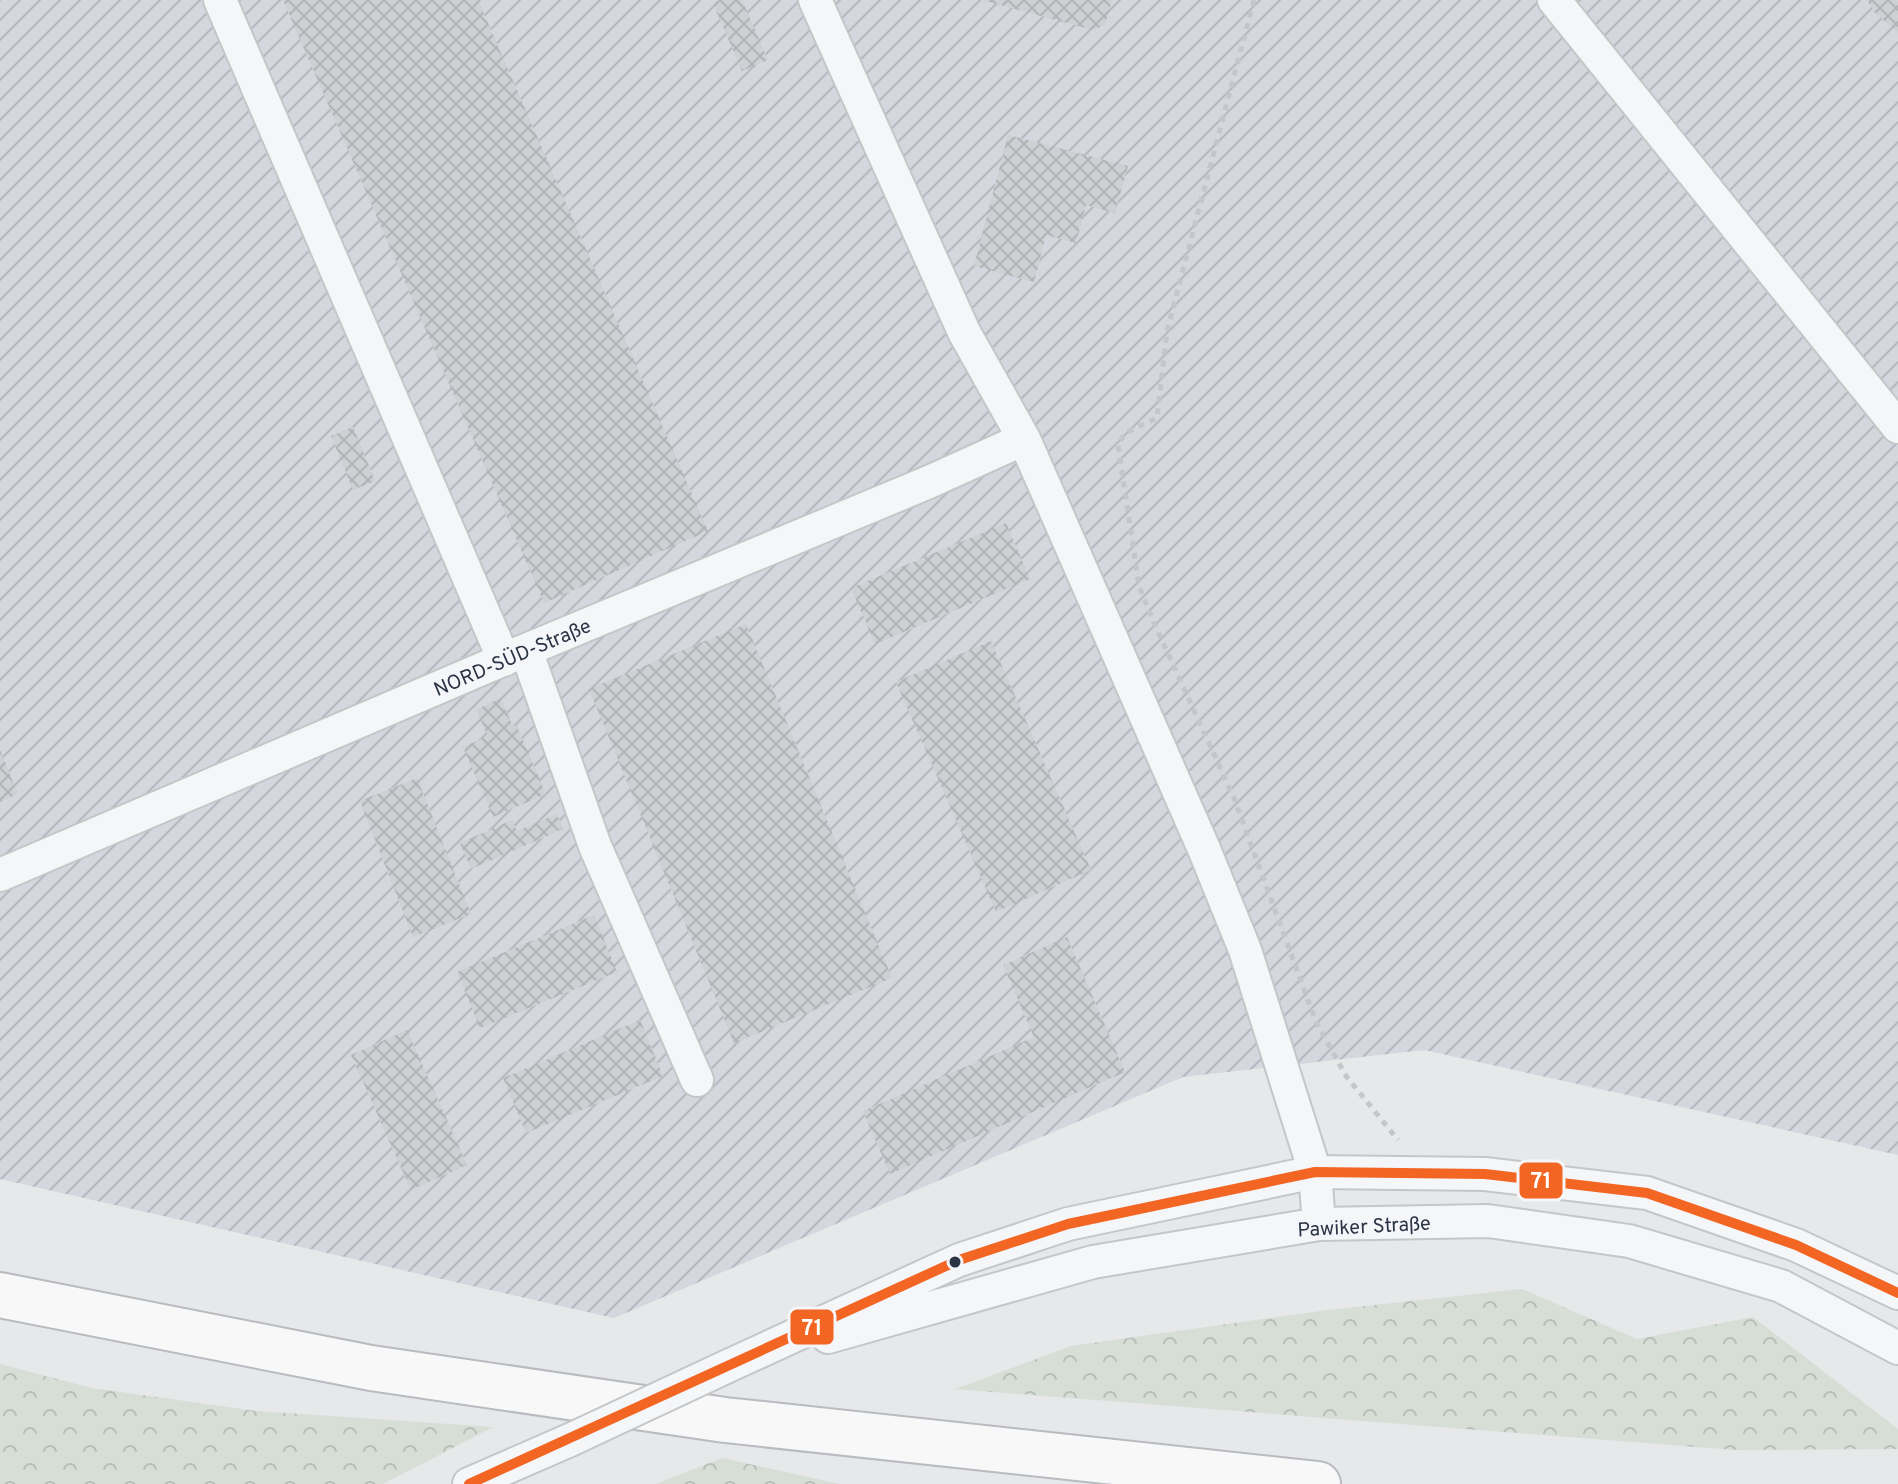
<svg xmlns="http://www.w3.org/2000/svg" width="1898" height="1484" font-family="Overpass,sans-serif">
	<style>
		.industrial { fill: url(#industrial-furrows) }
		.forest { fill: url(#forest-crowns) }
		.building { fill: url(#building-cross-hatch) }
		.lines { fill: none; stroke-linecap: round; stroke-linejoin: round }
		.minor-casing { stroke: #c4c6c8; stroke-width: 36 }
		.highway-casing { stroke: #b8bbbf; stroke-width: 48 }
		.path { stroke: #c5c6ca; stroke-width: 5; stroke-dasharray: 6 6; stroke-linecap: butt }
		.minor { stroke: #f5f6f7; stroke-width: 32 }
		.highway { stroke: #f8f8f8; stroke-width: 44 }
		.minor-bridge-casing { stroke: #c4c6c8; stroke-width: 36; stroke-linecap: butt }
		.minor-bridge { stroke: #f5f6f7; stroke-width: 32 }
		.bus-1-casing { stroke: #f4f6f9; stroke-width: 16 }
		.bus-1 { stroke: #f26522; stroke-width: 10 }
		.bus-dot { fill: #2b3445; stroke: #f4f6f9; stroke-width: 3 }
		.labels { text-anchor: middle; stroke-width: 7; stroke-linejoin: round; paint-order: stroke }
		.street-label { font-size: 20px; fill: #2b3445; stroke: #f4f6f9 }
		.line-badge { stroke: #f4f6f9; stroke-width: 3 }
		.badge-label { font-size: 22px; text-anchor: middle; font-weight: bold; fill: #fff }
	</style>
	<defs>
		<pattern id="industrial-furrows" width="10" height="10" patternUnits="userSpaceOnUse" patternTransform="scale(2)"><rect width="10" height="10" fill="#d4d7dd"/><path d="M-1 1l2-2M0 10L10 0M9 11l2-2" fill="none" stroke="#b6b9bf"/></pattern>
		<pattern id="forest-crowns" width="20" height="18" patternUnits="userSpaceOnUse" patternTransform="scale(2)"><rect width="20" height="18" fill="#d6ded6"/><path d="M2 6a3 3 0 1 1 6 0M12 15a3 3 0 1 1 6 0" fill="none" stroke="#b8bfb9"/></pattern>
		<pattern id="building-cross-hatch" width="8" height="8" patternUnits="userSpaceOnUse" patternTransform="scale(2)"><rect width="8" height="8" fill="#ced0d3"/><path d="M0 0l8 8M0 8l8-8" fill="none" stroke="#b1b3b6"/></pattern>
	</defs>
	<rect width="100%" height="100%" fill="#e6e8ea"/>
	<path class="industrial" d="M0,0H1898V1155L1424,1050L1183,1077L614,1318L0,1179Z"/>
	<path class="forest" d="M1522,1289L1637,1339L1753,1317L1898,1429V1449L1735,1450L955,1389L1071,1346L1328,1310Z
		M0,1364L92,1388L256,1411L493,1427L383,1484H0Z
		M722,1458L840,1484H656Z"/>
	<path class="building" d="M283,0H478L708,531L544,603Z
		M721,0H742L768,60L742,71L713,3Z
		M982,0H1112L1105,25L1093,30Z
		M1867,0H1898V33L1874,12Z
		M1008,135L1128,166L1115,213L1086,205L1076,243L1046,235L1034,282L974,266Z
		M353,427L375,481L353,490L331,436Z
		M1006,523L1030,579L875,644L851,588Z
		M746,624L892,978L734,1043L589,689Z
		M991,641L1091,870L996,912L896,682Z
		M500,698L513,726L516,724L546,794L493,817L463,747L488,736L476,710Z
		M0,750L18,794L0,802Z
		M417,778L471,914L413,937L360,801Z
		M557,814L563,829L471,869L460,843L512,820L517,831Z
		M594,915L617,972L480,1028L457,972Z
		M1067,937L1125,1072L890,1174L863,1111L1034,1037L1003,965Z
		M640,1020L663,1076L526,1133L503,1078Z
		M407,1030L467,1165L411,1190L351,1055Z"/>
	<g class="lines">
		<defs>
			<path id="minor" d="M220,0L504,660
				M815,0L964,332L1024,439L1204,849L1245,950L1315,1172L1319,1224
				M1554,0L1898,427
				M526,650L595,846L697,1080
				M0,875L526,650L929,482L1024,439
				M828,1337L1093,1262L1319,1224L1488,1221L1629,1241L1781,1286L1898,1348
				M728,1366L959,1260L1068,1224L1315,1172L1485,1174L1647,1193L1796,1245L1898,1293
				M469,1484L570,1440"/>
			<path id="highway" d="M0,1295L371,1368L725,1420L1318,1484"/>
		</defs>
		<use href="#minor" class="minor-casing"/>
		<use href="#highway" class="highway-casing"/>
		<path class="path" d="M1254,0L1167,331L1157,418L1125,433L1118,445L1139,586L1154,623L1234,798L1316,1022L1346,1076L1398,1140"/>
		<use href="#minor" class="minor"/>
		<use href="#highway" class="highway"/>
		<defs>
			<path id="minor-bridge" d="M570,1440L728,1366"/>
		</defs>
		<use href="#minor-bridge" class="minor-bridge-casing"/>
		<use href="#minor-bridge" class="minor-bridge"/>
		<defs>
			<path id="bus-1" d="M469,1484L959,1260L1068,1224L1315,1172L1485,1174L1647,1193L1796,1245L1898,1293"/>
		</defs>
		<use href="#bus-1" class="bus-1-casing"/>
		<use href="#bus-1" class="bus-1"/>
	</g>
	<circle class="bus-dot" cx="955" cy="1262" r="7"/>
	<g class="labels">
		<g class="street-label">
			<text transform="translate(512 657) rotate(-23)" y="7">NORD-SÜD-Straße</text>
			<text transform="translate(1364 1226) rotate(-3)" y="7">Pawiker Straße</text>
		</g>
	</g>
	<g class="line-badge">
		<rect x="1518" y="1161" width="46" height="39" rx="8" fill="#f26522"/>
		<rect x="789" y="1308" width="46" height="38" rx="8" fill="#f26522"/>
	</g>
	<g class="badge-label">
		<text x="1541" y="1188">71</text>
		<text x="812" y="1335">71</text>
	</g>
</svg>
